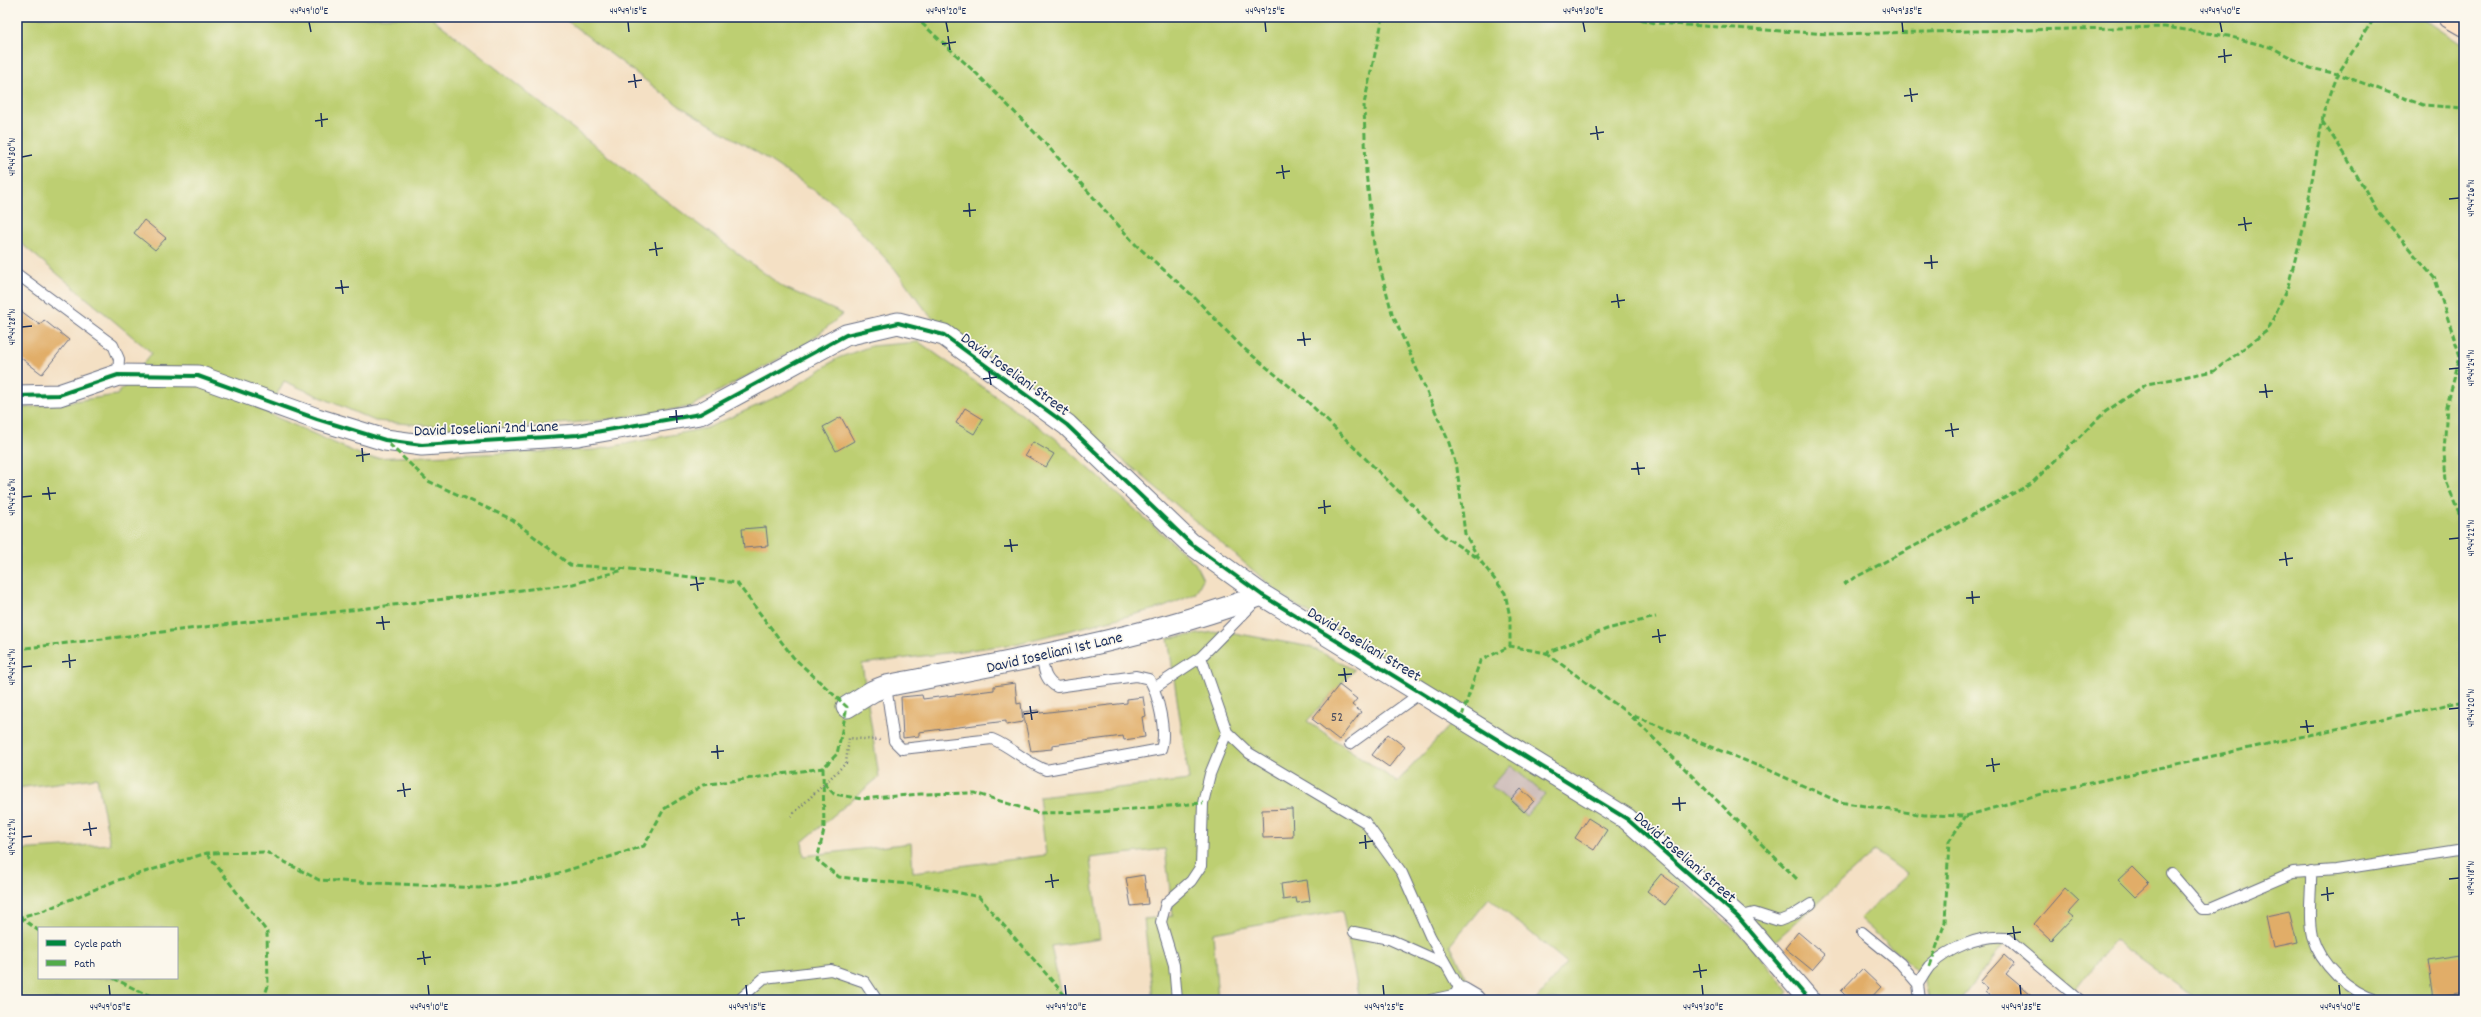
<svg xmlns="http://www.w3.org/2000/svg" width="2481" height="1017" font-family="Dekko,sans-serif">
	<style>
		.industrial { fill: #d0c0bc }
		.green { fill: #bdcf72; stroke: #6c7f68; fill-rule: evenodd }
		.building { fill: #e1ad68 }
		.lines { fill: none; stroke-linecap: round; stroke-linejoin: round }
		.lane-casing { stroke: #676d82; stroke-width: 12 }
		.street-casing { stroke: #676d82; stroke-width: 23 }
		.secondary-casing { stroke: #676d82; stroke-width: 24 }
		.path { stroke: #676d82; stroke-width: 2.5; stroke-dasharray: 1 3; stroke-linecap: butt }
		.lane { stroke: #fff; stroke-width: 10 }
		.street { stroke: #fff; stroke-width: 21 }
		.secondary { stroke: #ffe4c6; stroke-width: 22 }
		.quiet { stroke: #52ab49; stroke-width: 3; stroke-dasharray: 6 3; stroke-linecap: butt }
		.cycleway-casing { stroke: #fbf7ec; stroke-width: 6 }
		.cycleway { stroke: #00873e; stroke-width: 4 }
		.ticks { fill: none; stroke: #1b2f5e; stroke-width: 1.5 }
		.labels { text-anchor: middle; stroke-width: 3.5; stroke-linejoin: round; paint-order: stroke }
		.number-label { font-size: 14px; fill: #4c4e60 }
		.street-label { font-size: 16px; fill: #1b2f5e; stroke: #fbf7ec }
		.neatline { fill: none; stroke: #1b2f5e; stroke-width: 1.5 }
		.ticks-label { font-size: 10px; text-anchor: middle; fill: #1b2f5e }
	</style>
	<rect width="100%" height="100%" fill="#fbf7ec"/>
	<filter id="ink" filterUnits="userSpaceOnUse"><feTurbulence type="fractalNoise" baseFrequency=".025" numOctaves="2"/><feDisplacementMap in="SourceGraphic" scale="8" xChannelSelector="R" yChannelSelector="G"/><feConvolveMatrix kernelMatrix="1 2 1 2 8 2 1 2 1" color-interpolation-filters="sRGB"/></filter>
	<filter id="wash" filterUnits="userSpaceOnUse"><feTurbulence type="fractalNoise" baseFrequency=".012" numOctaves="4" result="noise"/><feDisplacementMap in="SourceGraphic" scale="16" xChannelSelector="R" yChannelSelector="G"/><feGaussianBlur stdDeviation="0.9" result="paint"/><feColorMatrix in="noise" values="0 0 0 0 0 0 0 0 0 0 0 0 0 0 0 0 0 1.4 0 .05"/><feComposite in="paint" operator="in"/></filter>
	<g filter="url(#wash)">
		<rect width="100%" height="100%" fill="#f4e0c4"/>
		<path class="industrial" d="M1510,764L1545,795L1526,817L1491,786Z"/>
		<path class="green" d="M17,17H431L637,179L783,287L843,314L808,343L690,407L597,421L477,430L375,421L284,381L267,413L368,458L594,450L707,428L785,393L838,358L871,346L919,342L1055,438L1195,563L1203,579L1195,594L1164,607L1015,644L862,664L879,777L802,842L804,856L911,843L913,872L1046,855L1039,797L1189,780L1168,638L1223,631L1311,647L1354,670L1307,721L1397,782L1454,721L1613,819L1746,940L1789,992L1782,1000H1536L1567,963L1489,898L1450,945L1471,986L1488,1000H1360L1342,911L1213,933L1218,1000H1153L1144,919L1173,916L1165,849L1090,858L1100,939L1051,946L1062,1000H17V850L110,844L97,778L17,788V409L117,395L152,353L17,240ZM1510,765L1545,795L1526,816L1491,786ZM39,928H177V978H39Z
			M562,17H2421L2464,46V1000H2198L2114,940L2072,994L2008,940L1960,1000H1929L1924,977L1860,919L1907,874L1875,851L1774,942C1726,887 1671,840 1611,798L1289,601L1139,473L1032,387L930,316L895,269L836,205L761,155L678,105Z"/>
		<g id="blocks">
			<path class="building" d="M144,220L166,238L155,250L134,233Z
				M17,308L40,325L44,320L69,340L42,374L17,355Z
				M965,408L983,419L974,434L956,423Z
				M841,417L854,441L836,451L823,427Z
				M1033,442L1054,454L1046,467L1025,455Z
				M766,527L768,546L744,548L742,529Z
				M1015,683L1017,704L1021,703L1023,722L1006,725V721L919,732V736L903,738L901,697L922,695L923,699L994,690V686Z
				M1339,685L1357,699L1352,705L1361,712L1339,740L1312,719Z
				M1143,697L1146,716L1142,717L1145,737L1124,740L1123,736L1052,745V749L1031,751L1023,712L1039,710L1040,713L1127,703V699Z
				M1388,734L1405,747L1389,767L1372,755Z
				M1521,789L1534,801L1524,812L1511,800Z
				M1292,809L1293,837L1263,838L1262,810Z
				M1588,818L1607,830L1594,850L1575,838Z
				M2132,867L2149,884L2135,897L2118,880Z
				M1661,874L1679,887L1665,905L1647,891Z
				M1144,875L1148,904L1131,906L1126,878Z
				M1307,880L1310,901L1297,903L1296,898L1283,900L1281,884Z
				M2065,888L2079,901L2068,913L2073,917L2051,940L2034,924Z
				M2289,911L2297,943L2273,948L2266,916Z
				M1798,932L1825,955L1812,970L1785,948Z
				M2004,955L2014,964L2006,974L2037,1000H1995L1985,992L1988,989L1980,982Z
				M2461,955L2464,993L2434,998L2428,960Z
				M1862,969L1881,987L1869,1000H1850L1841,991Z"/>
		</g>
	</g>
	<g filter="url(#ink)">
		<use href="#blocks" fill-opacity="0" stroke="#676d82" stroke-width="1"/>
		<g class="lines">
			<defs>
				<path id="lane" d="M17,274L113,345L119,359L118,375
					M886,686L894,741L902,749L992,739C1012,747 1026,763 1046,770L1161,749C1167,732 1158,694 1149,679L1136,676L1057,687C1044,680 1044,669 1041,655
					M1154,688L1201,657
					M1227,732L1249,753L1365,822L1402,873L1430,936L1462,993L1430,1000
					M1350,744L1422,692
					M2311,871C2312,892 2307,916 2312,936C2320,965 2349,992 2377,1000
					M2171,873L2202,909H2209L2293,873L2335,870L2464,850
					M1738,917L1754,913L1779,921L1792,916L1811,904
					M1354,932L1389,939L1445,964
					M1862,932L1900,963L1918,984L1920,1000
					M1918,984C1922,978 1926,971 1930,966C1949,948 1980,935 2005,937L2080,1000
					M739,1000L764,978L831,970L865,982L877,1000
					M1177,1000L1174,965L1161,922L1166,903L1191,881L1201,866L1203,803L1210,774L1227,732L1201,657L1254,603"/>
				<path id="street" d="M17,396L59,395L118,375L198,376L317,419L385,440L422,445L578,435L700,414L846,335L898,323L944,335L1067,425L1190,543L1262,595L1627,819L1738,917L1809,1000
					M847,707L873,691L886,686C1012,661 1142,640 1262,595
					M1462,993L1474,1000"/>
				<path id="secondary" d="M2450,17L2464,25"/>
			</defs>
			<use href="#lane" class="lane-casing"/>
			<use href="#street" class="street-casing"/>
			<use href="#secondary" class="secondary-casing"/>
			<path class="path" d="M791,816L846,763L849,738L880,740"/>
			<use href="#lane" class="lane"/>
			<use href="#street" class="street"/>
			<use href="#secondary" class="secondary"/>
			<path class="quiet" d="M915,17L977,74L1043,141L1136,245L1192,295L1241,346L1306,400L1445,537L1479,559
				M1383,17L1364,104L1366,172L1374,245L1392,313L1448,440L1457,468L1465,534L1479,559L1505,593L1510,617V646
				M1632,17L1655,23L1829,34L2165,27L2228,36L2273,48L2310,68L2338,74L2423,105L2464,108
				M2322,121L2344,153L2378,212L2435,279L2460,356L2447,406L2444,452L2446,481L2464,525
				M1843,584L2031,484L2105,412L2147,384L2214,371L2268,330L2288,286L2304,226L2324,111L2338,74L2375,17
				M17,649L573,584L623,570
				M1546,653L1629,714L1771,771L1839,802L1924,815L1966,816L2044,793L2464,701
				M1462,716L1480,661L1510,646L1546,653L1607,629L1656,617
				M1632,717L1797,879
				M823,768L824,830L817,860L839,877L928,886L979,897L1069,1000
				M824,783L834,794L862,799L921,794L975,793L1038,813L1098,812L1203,803
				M207,853L267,932L268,986L263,1000
				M20,917L39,931
				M17,918L45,910L115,881L207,853L266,852L319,880L479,888L543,878L644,846L664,809L703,785L823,768L837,754L847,707L793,657L737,583L630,569L570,565L513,520L428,481L387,442
				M1930,966L1945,922L1949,841L1966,816
				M113,978L143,993L167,1000"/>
			<defs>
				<path id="cycleway" d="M17,396L59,395L118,375L198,376L317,419L385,440L422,445L578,435L700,414L846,335L898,323L944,335L1067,425L1190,543L1262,595L1627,819L1738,917L1809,1000"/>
			</defs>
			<use href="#cycleway" class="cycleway-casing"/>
			<use href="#cycleway" class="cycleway"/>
		</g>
	</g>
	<path class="ticks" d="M309,22L311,32M628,22L629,32M946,22L948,32M1265,22L1266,32M1583,22L1585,32M1902,22L1903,32M2220,22L2222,32M948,36L950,50M942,44L956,42M2224,49L2225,63M2218,57L2232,55M634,74L636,88M628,82L642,80M1910,88L1912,102M1904,96L1918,94M321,113L322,127M315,121L328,119M1596,126L1598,140M1590,134L1604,132M22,157L32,155M1282,165L1284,179M1276,173L1290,171M2449,199L2459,198M969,203L970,217M963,211L976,210M2244,217L2246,231M2238,225L2252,223M655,242L657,256M649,250L663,248M1931,255L1932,269M1924,263L1938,262M341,280L343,294M335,288L349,287M1617,294L1619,308M1611,302L1625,300M22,327L32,326M1303,332L1305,346M1297,340L1311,339M2449,369L2459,368M989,371L991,385M983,379L997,377M2265,384L2267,398M2259,392L2273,391M676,410L677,423M669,417L683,416M1951,423L1953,437M1945,431L1959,429M362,448L363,462M356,456L370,454M1637,462L1639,475M1631,469L1645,468M48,487L50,500M42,494L56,493M22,497L32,496M1324,500L1325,514M1318,508L1331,506M1010,539L1012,552M2449,539L2459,538M1004,546L1018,545M2285,552L2287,566M2279,560L2293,558M696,577L698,591M690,585L704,583M1972,591L1973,604M1966,598L1980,597M382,616L384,630M376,623L390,622M1658,629L1660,643M1652,637L1666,635M69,654L70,668M62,662L76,660M22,667L32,666M1344,668L1346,682M1338,675L1352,674M1030,706L1032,720M2449,709L2459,708M1024,714L1038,712M2306,720L2308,733M2300,727L2314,726M717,745L718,759M711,752L724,751M1992,758L1994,772M1986,766L2000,764M403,783L405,797M397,791L411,789M1679,797L1680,811M1672,804L1686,803M89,822L91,836M83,830L97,828M1365,835L1366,849M22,837L32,836M1359,843L1373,841M1051,874L1053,888M2449,879L2459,878M1045,882L1059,880M2327,887L2328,901M2321,895L2334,893M737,912L739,926M731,920L745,918M2013,926L2015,940M2007,934L2021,932M423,951L425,965M417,959L431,957M1699,964L1701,978M1693,972L1707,970M109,985L110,995M428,985L429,995M746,985L747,995M1065,985L1066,995M1383,985L1384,995M1702,985L1703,995M2020,985L2021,995M2339,985L2340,995"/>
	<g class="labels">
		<g class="number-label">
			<text x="1337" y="721">52</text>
		</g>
		<g class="street-label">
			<text transform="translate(1016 373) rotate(36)" y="6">David Ioseliani Street</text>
			<text transform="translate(486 427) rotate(-2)" y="6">David Ioseliani 2nd Lane</text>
			<text transform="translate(1365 643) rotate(31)" y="6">David Ioseliani Street</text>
			<text transform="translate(1054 651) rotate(-13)" y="6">David Ioseliani 1st Lane</text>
			<text transform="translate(1686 856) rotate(41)" y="6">David Ioseliani Street</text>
		</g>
	</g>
	<rect width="2481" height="1017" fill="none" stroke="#fbf7ec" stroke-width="44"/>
	<rect x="38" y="927" width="140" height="52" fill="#fbf7ec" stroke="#a1a7b3"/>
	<rect x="46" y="940" width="20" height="6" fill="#00873e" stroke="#a1a7b3"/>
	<text x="74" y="947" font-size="12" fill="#1b2f5e">Cycle path</text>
	<rect x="46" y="960" width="20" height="6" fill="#52ab49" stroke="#a1a7b3"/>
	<text x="74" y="967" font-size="12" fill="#1b2f5e">Path</text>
	<rect x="22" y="22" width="2437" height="973" class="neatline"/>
	<g class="ticks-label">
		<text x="309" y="14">44°49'10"E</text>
		<text x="628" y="14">44°49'15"E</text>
		<text x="946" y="14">44°49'20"E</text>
		<text x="1265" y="14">44°49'25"E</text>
		<text x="1583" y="14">44°49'30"E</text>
		<text x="1902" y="14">44°49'35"E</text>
		<text x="2220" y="14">44°49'40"E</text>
		<text transform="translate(11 157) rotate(-90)" y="4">41°44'30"N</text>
		<text transform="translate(2470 198) rotate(-90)" y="4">41°44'26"N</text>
		<text transform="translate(11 327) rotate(-90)" y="4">41°44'28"N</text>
		<text transform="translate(2470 368) rotate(-90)" y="4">41°44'24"N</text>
		<text transform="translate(11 497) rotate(-90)" y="4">41°44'26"N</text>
		<text transform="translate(2470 538) rotate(-90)" y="4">41°44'22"N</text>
		<text transform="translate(11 667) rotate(-90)" y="4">41°44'24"N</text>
		<text transform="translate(2470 708) rotate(-90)" y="4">41°44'20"N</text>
		<text transform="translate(11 837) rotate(-90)" y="4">41°44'22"N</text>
		<text transform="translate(2470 878) rotate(-90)" y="4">41°44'18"N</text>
		<text x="110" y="1010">44°49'05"E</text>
		<text x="429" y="1010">44°49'10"E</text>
		<text x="747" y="1010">44°49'15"E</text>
		<text x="1066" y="1010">44°49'20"E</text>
		<text x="1384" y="1010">44°49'25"E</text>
		<text x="1703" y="1010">44°49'30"E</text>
		<text x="2021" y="1010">44°49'35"E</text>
		<text x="2340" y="1010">44°49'40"E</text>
	</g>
</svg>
